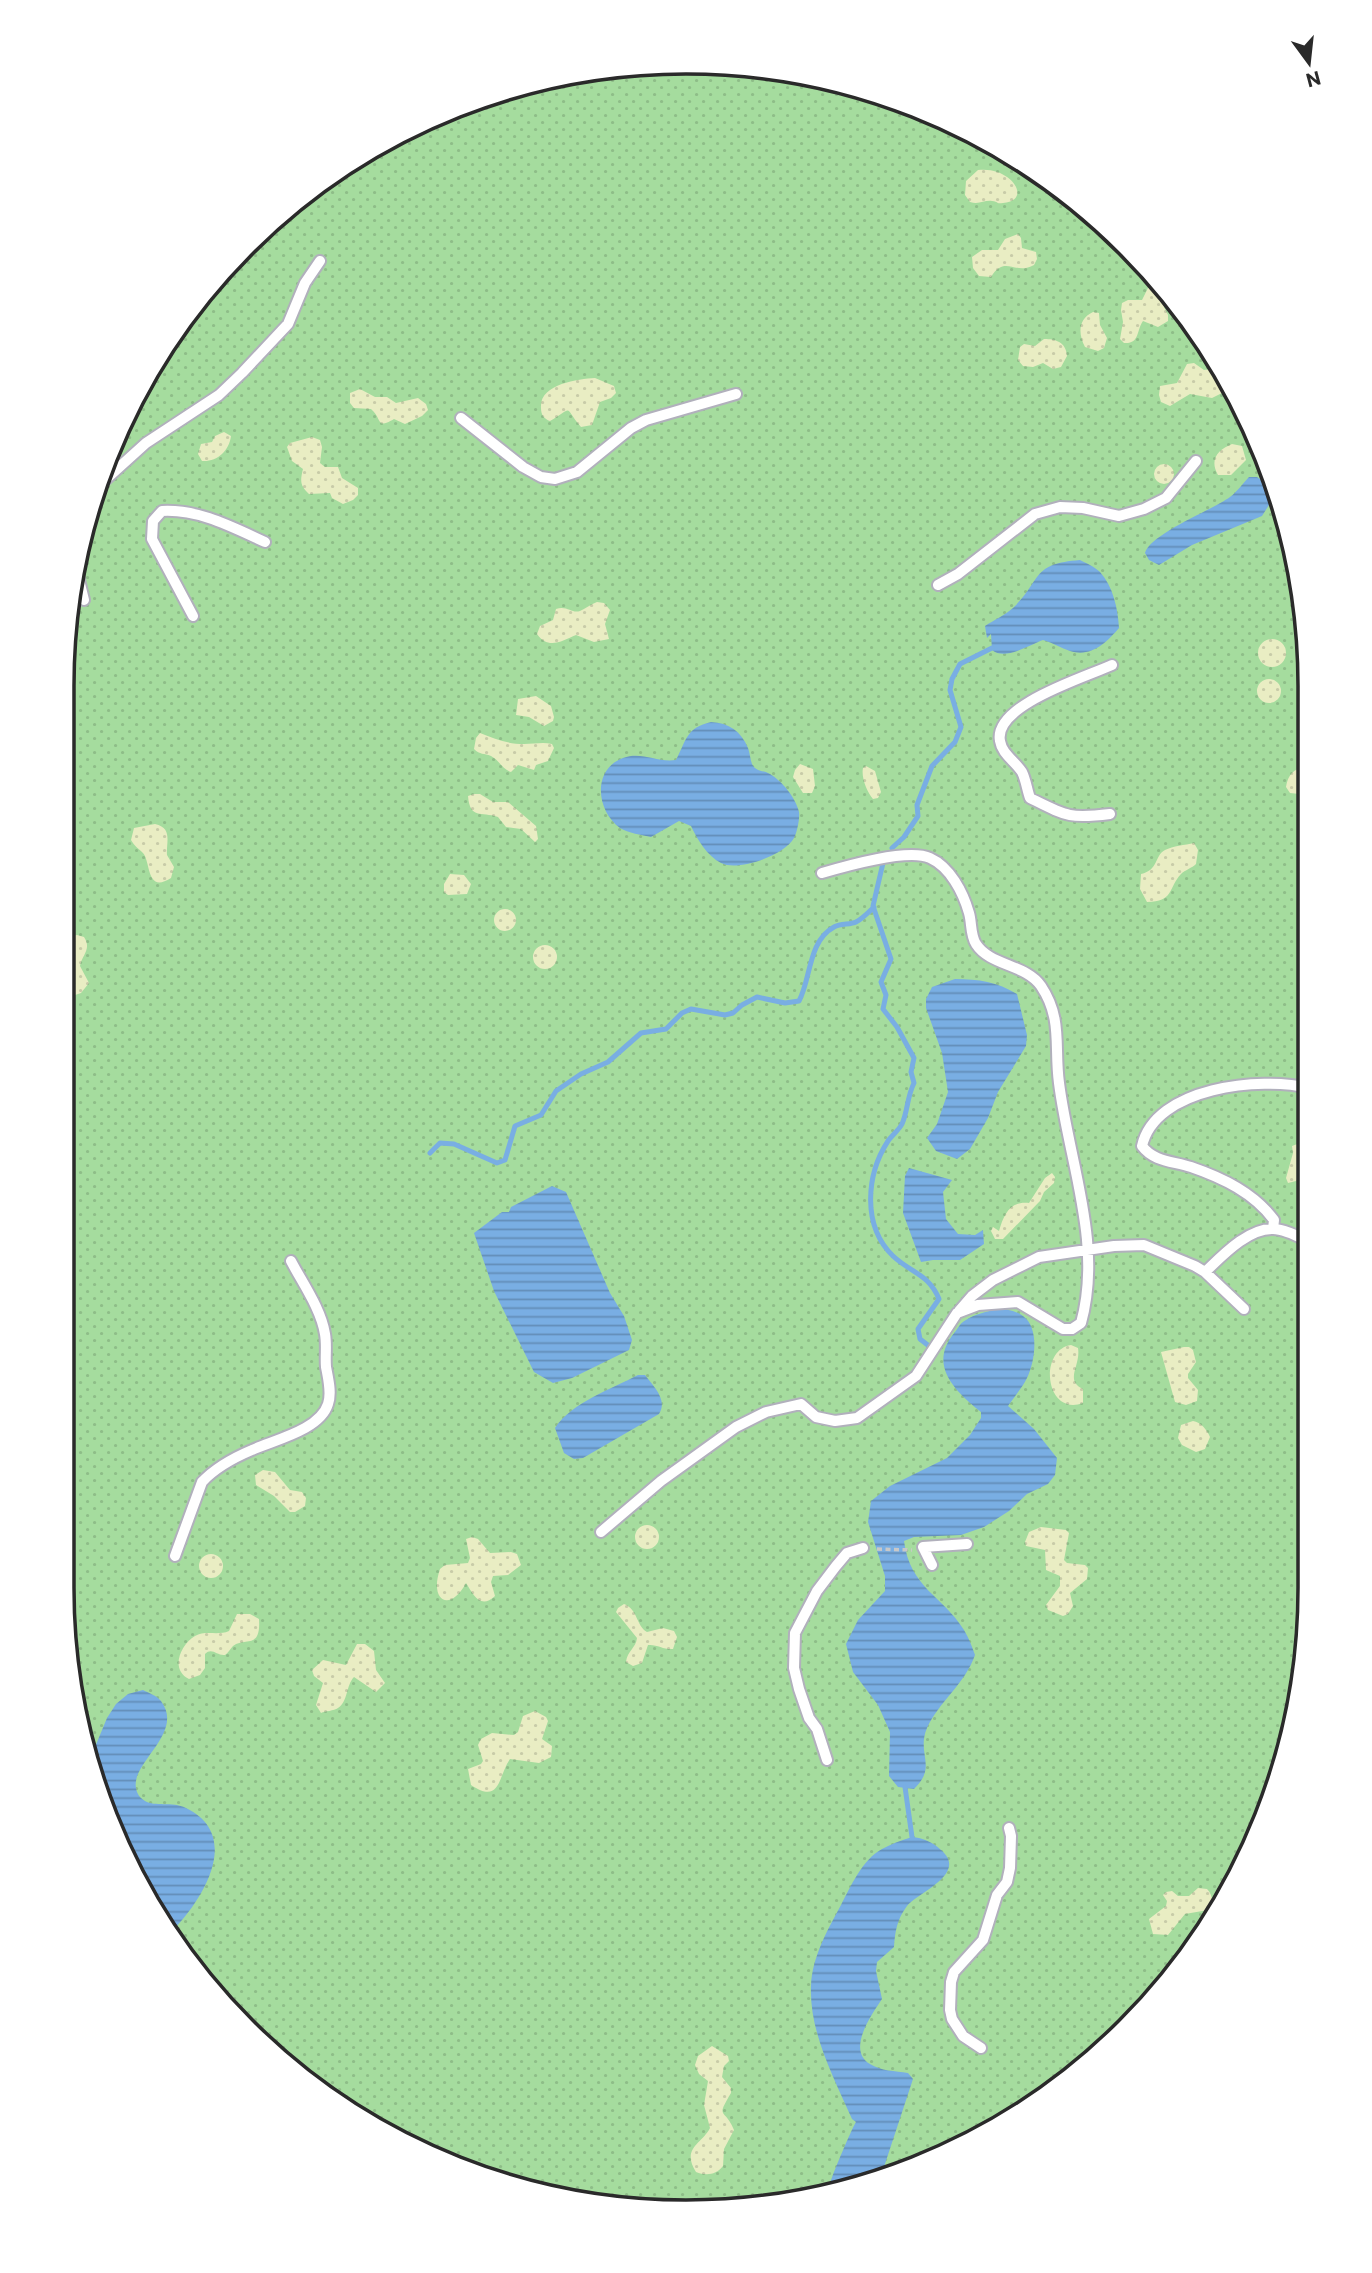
<svg xmlns="http://www.w3.org/2000/svg" width="1372" height="2273" font-family="Commissioner,sans-serif">
	<style>
		.grass { fill: url(#grass-dots) }
		.sand { fill: url(#sand-dots) }
		.water { fill: url(#water-rules) }
		.lines { fill: none; stroke-linecap: round; stroke-linejoin: round }
		.stream { stroke: #79aee3; stroke-width: 5 }
		.service-casing { stroke: #b1b0bc; stroke-width: 14 }
		.path { stroke: #c8c8c8; stroke-width: 3.5; stroke-dasharray: 5 3.5; stroke-linecap: butt }
		.service { stroke: #fff; stroke-width: 10 }
		.rim { fill: none; stroke: #2a2a2a; stroke-width: 3.5 }
	</style>
	<defs>
		<pattern id="grass-dots" width="8" height="8" patternUnits="userSpaceOnUse" patternTransform="scale(1.75)"><rect width="8" height="8" fill="#a5dc9e"/><path d="M2 2h.1M6 6h.1" fill="none" stroke="#8ebd88" stroke-width="1.8" stroke-linecap="round"/></pattern>
		<pattern id="sand-dots" width="8" height="8" patternUnits="userSpaceOnUse" patternTransform="scale(1.75)"><rect width="8" height="8" fill="#e9edc3"/><path d="M2 2h.1M6 6h.1" fill="none" stroke="#c8cba8" stroke-width="1.8" stroke-linecap="round"/></pattern>
		<pattern id="water-rules" width="6" height="5" patternUnits="userSpaceOnUse" patternTransform="scale(1.75)"><rect width="6" height="5" fill="#79aee3"/><path d="M0 2.5h6" fill="none" stroke="#638eb8"/></pattern>
	</defs>
	<rect width="100%" height="100%" fill="#eae8dd"/>
	<path class="grass" d="M686,61L808,73L925,109L1033,167L1155,274L1227,374L1289,524L1309,645V1628L1277,1788L1205,1934L1066,2083L886,2179L686,2212L486,2179L306,2083L190,1967L94,1787L61,1587L63,645L95,485L167,339L245,244L339,166L447,109L565,73Z"/>
	<path class="sand" d="M978,170C1012,166 1033,201 1003,203C995,204 1000,202 992,201C984,200 979,205 970,202L965,195L966,181Z
		M1018,234L1021,238L1022,248L1036,252L1037,259L1034,265C1015,276 1005,254 991,277L979,276L973,268L972,257L982,250H998L1005,239Z
		M1158,284L1164,285L1171,295L1164,307L1168,315V321L1158,327L1143,321C1136,331 1140,344 1124,343L1120,339L1123,322L1121,310L1122,303L1128,300H1142L1148,288Z
		M1093,312L1099,313L1100,325L1107,338L1104,348L1098,351L1085,347C1078,334 1078,319 1093,312Z
		M1044,339C1056,339 1066,342 1067,356L1061,367L1053,369L1043,363L1033,367L1023,366L1018,360L1020,347L1024,344L1035,346Z
		M1194,363L1204,370C1218,368 1225,380 1222,393L1212,398L1190,394L1170,406L1161,402L1159,395L1160,386L1177,383L1187,364Z
		M595,378L614,386L616,393L611,398L600,402L592,425L581,427C563,406 575,406 550,421C544,419 541,415 541,408C539,384 578,379 595,378Z
		M360,389L375,397H387L396,403L418,398L426,404L428,410L422,416L405,424L394,419C375,430 383,419 371,409L354,408L350,403V393Z
		M224,432L231,436C229,451 217,462 202,461L198,454L201,444L212,442L215,436Z
		M312,437L320,440L322,447L320,463L325,467H338L342,478L358,488V495L353,500L343,504L332,498L330,493L309,494C300,486 300,481 303,469L292,461L287,447L290,443Z
		M1232,444L1242,446L1246,460L1231,475H1218C1209,459 1218,450 1232,444Z
		M1154 474a10 10 0 1 1 20 0a10 10 0 1 1-20 0Z
		M597,602L604,603L610,610L605,624L609,639L594,642L576,635C562,641 548,650 537,634L540,626L553,620L556,609C567,605 572,614 580,611C585,609 591,604 597,602Z
		M1258 653a14 14 0 1 1 28 0a14 14 0 1 1-28 0Z
		M1257 691a12 12 0 1 1 24 0a12 12 0 1 1-24 0Z
		M536,696L551,706L554,717L553,721L544,726L529,717L516,715L518,699Z
		M480,733C495,739 507,744 524,744C534,744 543,742 552,744L554,748L548,761L536,765L534,770L518,765L511,772C502,769 499,760 491,756C484,753 480,755 474,749L476,738Z
		M800,764L813,769L815,786L812,793H803L793,777L795,770Z
		M866,766L875,771L881,792L878,798L873,799C867,792 861,777 863,768Z
		M1305,767L1309,769V795L1290,793L1286,787C1288,775 1293,769 1305,767Z
		M474,794H480L493,802H508L536,826L538,839L535,842L521,829L506,827L498,817C481,811 470,820 468,796Z
		M155,824C173,828 166,842 167,855L174,867L171,878C146,894 151,862 143,853C138,848 135,847 131,840L134,828Z
		M1194,843L1198,850L1196,864C1192,868 1185,870 1181,874C1168,888 1174,902 1147,902L1140,889L1141,874C1159,870 1154,856 1165,850C1173,846 1185,845 1194,843Z
		M450,874L464,875L471,884L467,894L448,895L444,892V884Z
		M494 920a11 11 0 1 1 22 0a11 11 0 1 1-22 0Z
		M77,935L84,937C92,949 82,955 80,966L89,983L81,993L69,997L62,992V938Z
		M533 957a12 12 0 1 1 24 0a12 12 0 1 1-24 0Z
		M1300,1143L1303,1144C1310,1157 1304,1170 1296,1181L1288,1183L1286,1178L1293,1153L1292,1146Z
		M1052,1173L1055,1177L1054,1183L1044,1192L1040,1201L1003,1239H995L991,1231L993,1227L999,1231C1004,1214 1010,1201 1029,1203L1045,1178Z
		M1071,1345L1078,1348C1081,1366 1064,1380 1083,1389V1403C1045,1417 1038,1350 1071,1345Z
		M1184,1347H1189L1193,1350L1196,1362L1188,1374V1378L1198,1390L1197,1401L1186,1405L1175,1402L1161,1352Z
		M1193,1421C1201,1422 1207,1430 1210,1437L1205,1449L1196,1452L1182,1445L1178,1438L1181,1425Z
		M263,1470L275,1472L290,1490L302,1492L306,1498L305,1506L295,1512H290L274,1496L256,1485L255,1475Z
		M635 1537a12 12 0 1 1 24 0a12 12 0 1 1-24 0Z
		M1041,1527L1066,1530L1069,1533L1064,1560L1067,1563L1085,1565L1088,1568L1087,1579L1070,1593L1073,1606L1068,1614L1063,1616L1048,1610L1046,1605L1060,1586V1576L1046,1570L1045,1550L1026,1546L1025,1542L1029,1532Z
		M472,1537L478,1539L490,1553L511,1552L517,1554L521,1565L508,1575L493,1576L491,1582L495,1596C480,1610 473,1594 466,1583C450,1613 429,1601 440,1569L445,1565L468,1563L470,1558L466,1539Z
		M199 1566a12 12 0 1 1 24 0a12 12 0 1 1-24 0Z
		M624,1604C638,1609 636,1626 647,1632L663,1628L674,1631L677,1637L673,1649C664,1650 657,1644 648,1645L642,1663L633,1666L626,1662C627,1651 636,1648 637,1638L616,1612L618,1608Z
		M237,1614H250L259,1619C261,1650 245,1637 233,1646C230,1649 228,1653 225,1655C217,1656 212,1647 205,1654V1668L200,1675L189,1679C170,1670 180,1645 195,1636C205,1630 218,1636 229,1631Z
		M357,1644H365L374,1651L376,1670L385,1683L376,1692L354,1677C346,1685 348,1702 338,1708C334,1711 325,1711 321,1713L316,1705L323,1683L314,1676L312,1670L323,1660L346,1665Z
		M535,1711L546,1717L548,1721L542,1739L552,1746L551,1757L539,1763L510,1759C498,1776 501,1805 471,1785L468,1769L481,1764L483,1761L478,1745L481,1739L492,1733L514,1735L518,1732L523,1716Z
		M1198,1888L1207,1889C1213,1895 1214,1904 1208,1910L1185,1914L1168,1935L1153,1934L1149,1919L1166,1906L1167,1901L1163,1895L1166,1892L1172,1891L1178,1896H1189Z
		M712,2046L728,2056L729,2061L724,2066L722,2077L731,2088V2093C715,2120 725,2107 734,2130L724,2149L723,2166C716,2175 706,2176 696,2172C681,2148 702,2144 710,2128L704,2105L708,2081L699,2074L695,2065L698,2056Z"/>
	<path class="water" d="M1249,477H1257L1267,484L1274,497L1262,516L1192,545L1159,565L1149,560L1145,553C1150,534 1212,510 1230,497C1237,492 1243,483 1249,477Z
		M1080,560C1086,563 1095,567 1100,572C1113,586 1118,609 1119,628C1107,642 1091,658 1070,651C1061,648 1053,643 1043,640C1029,645 1005,661 992,650L991,634L987,638L985,626C994,620 1005,615 1013,608C1043,579 1030,564 1080,560Z
		M711,722C729,723 741,731 748,748C750,753 750,759 752,764C756,772 763,770 770,774C782,781 796,798 799,812C800,818 797,833 794,838C785,855 738,872 721,863C707,856 697,839 691,826L679,821L651,837C642,835 628,833 620,828C596,811 592,769 623,758C642,751 657,763 676,760C687,739 686,728 711,722Z
		M955,979C979,979 997,982 1017,994L1027,1035L1026,1046L998,1092L988,1118L970,1149L957,1159L936,1151L927,1138L937,1124L948,1092L942,1053L926,1008V999L932,987Z
		M909,1168L952,1180L943,1192L946,1219L958,1234L975,1235L983,1230L984,1244L960,1260H933L921,1262L903,1213L905,1176Z
		M552,1186L566,1192L610,1293L624,1316L632,1340L629,1350L572,1378L553,1383L534,1372L494,1291L474,1233L502,1212H509L511,1207Z
		M996,1309C1006,1309 1015,1310 1023,1316C1040,1328 1035,1362 1027,1378C1022,1388 1014,1397 1008,1406L1034,1429L1057,1458L1055,1475L1048,1484L1027,1494L1009,1511L984,1527L961,1535L914,1537L904,1541C910,1588 943,1596 964,1630C969,1638 972,1647 975,1655C965,1684 938,1703 927,1728C916,1754 938,1766 914,1789L898,1787L889,1776L890,1732L878,1705L853,1672L846,1644L858,1620L885,1591V1576L868,1522L871,1501L890,1486L947,1458L970,1435L981,1418V1412C955,1391 927,1365 955,1332C958,1328 961,1322 966,1320C974,1314 987,1312 996,1309Z
		M638,1375H645C654,1387 668,1400 659,1414L583,1458L574,1459L564,1453L555,1428C572,1402 612,1389 638,1375Z
		M143,1690C149,1693 157,1696 161,1701C185,1733 131,1762 136,1788C137,1794 140,1798 145,1801C155,1807 172,1801 186,1808C242,1835 204,1897 175,1928L170,1929L94,1787L90,1759L107,1718L116,1704L128,1694Z
		M912,1837C923,1838 933,1842 941,1850C969,1874 917,1893 907,1906C897,1919 895,1932 894,1947L877,1962L876,1971L882,1999C872,2014 846,2050 870,2064C881,2071 895,2071 908,2073L913,2079L881,2176L882,2179L829,2188C829,2182 853,2126 856,2122L852,2119C834,2078 809,2032 811,1986C812,1957 828,1929 841,1905C851,1886 862,1860 882,1849C891,1844 902,1840 912,1837Z"/>
	<g class="lines">
		<path class="stream" d="M892,848L904,837L918,816L917,805L932,766L955,742L961,727L950,690L952,679L960,664L992,648
			M883,863L873,906L891,959L881,982L886,995L883,1009L897,1027L914,1058L911,1072L914,1083C907,1097 908,1110 902,1124C899,1130 892,1135 888,1141C866,1175 862,1226 893,1256C911,1273 929,1274 939,1299L918,1329L920,1339L929,1346
			M430,1153L440,1143L454,1144L497,1163L505,1160L515,1126L541,1115L556,1091L581,1074L608,1062L641,1033L666,1029L682,1013L691,1009L725,1015L733,1013L742,1005L757,997L785,1003L799,1001C811,979 808,941 834,927C841,923 850,925 856,922C862,919 869,912 874,907
			M905,1787L912,1837"/>
		<defs>
			<path id="service" d="M461,418L523,467L541,477L555,479L577,472L631,428L646,420L736,394
				M94,490L146,443L219,395L242,373L288,324L305,283L320,261
				M77,572L84,600
				M938,585L958,574L1035,514L1060,507L1083,508L1119,516L1144,509L1166,498L1196,461
				M193,616L152,539L153,521L162,511C199,509 232,527 265,542
				M1110,814C1069,819 1066,816 1030,798C1027,790 1026,780 1022,772C1015,761 1002,754 1000,741C993,705 1086,677 1112,665
				M1273,1229L1274,1220C1254,1193 1223,1178 1191,1167C1173,1161 1154,1162 1142,1146C1155,1087 1261,1076 1309,1088
				M1205,1272C1222,1256 1248,1228 1273,1229C1285,1229 1299,1237 1309,1242
				M959,1311L972,1296L993,1280L1039,1257L1114,1246L1144,1245L1195,1266L1205,1272L1244,1309
				M601,1532L661,1481L736,1427L766,1412L801,1404L816,1417L835,1421L857,1418L916,1376L957,1313L978,1305L1018,1302L1063,1329H1072L1081,1323C1103,1244 1069,1162 1059,1083C1054,1047 1063,1019 1041,986C1026,964 990,966 976,944C970,934 972,923 969,913C963,892 950,867 930,858C908,848 846,866 822,873
				M175,1556L202,1482C216,1467 233,1458 252,1450C274,1440 320,1430 328,1404C332,1393 328,1378 326,1367C325,1356 327,1345 325,1334C321,1309 303,1284 291,1261
				M932,1565L923,1547L967,1544
				M827,1760L817,1729L809,1718L799,1689L794,1668L795,1633L817,1591L836,1566L847,1553L863,1548
				M981,2048L963,2036L952,2019L950,2010L951,1982L954,1972L983,1940L997,1895L1007,1882L1010,1868L1011,1836L1009,1828"/>
		</defs>
		<use href="#service" class="service-casing"/>
		<path class="path" d="M877,1549L912,1550"/>
		<use href="#service" class="service"/>
	</g>
	<path d="M0 0H1372V2273H0ZM686 74H686A612 612 0 0 1 1298 686V1588A612 612 0 0 1 686 2200H686A612 612 0 0 1 74 1588V686A612 612 0 0 1 686 74Z" fill="#fff" fill-rule="evenodd"/>
	<path class="rim" d="M686 74H686A612 612 0 0 1 1298 686V1588A612 612 0 0 1 686 2200H686A612 612 0 0 1 74 1588V686A612 612 0 0 1 686 74Z"/>
	<g transform="translate(1309 63) rotate(165)" stroke="#ffffff" stroke-width="5" paint-order="stroke">
	<path d="M0-5L12 26L0 18L-12 26Z" fill="#2a2a2a"/>
	<text y="-10" font-size="19" font-weight="bold" text-anchor="middle" fill="#2a2a2a">N</text>
	</g>
</svg>
